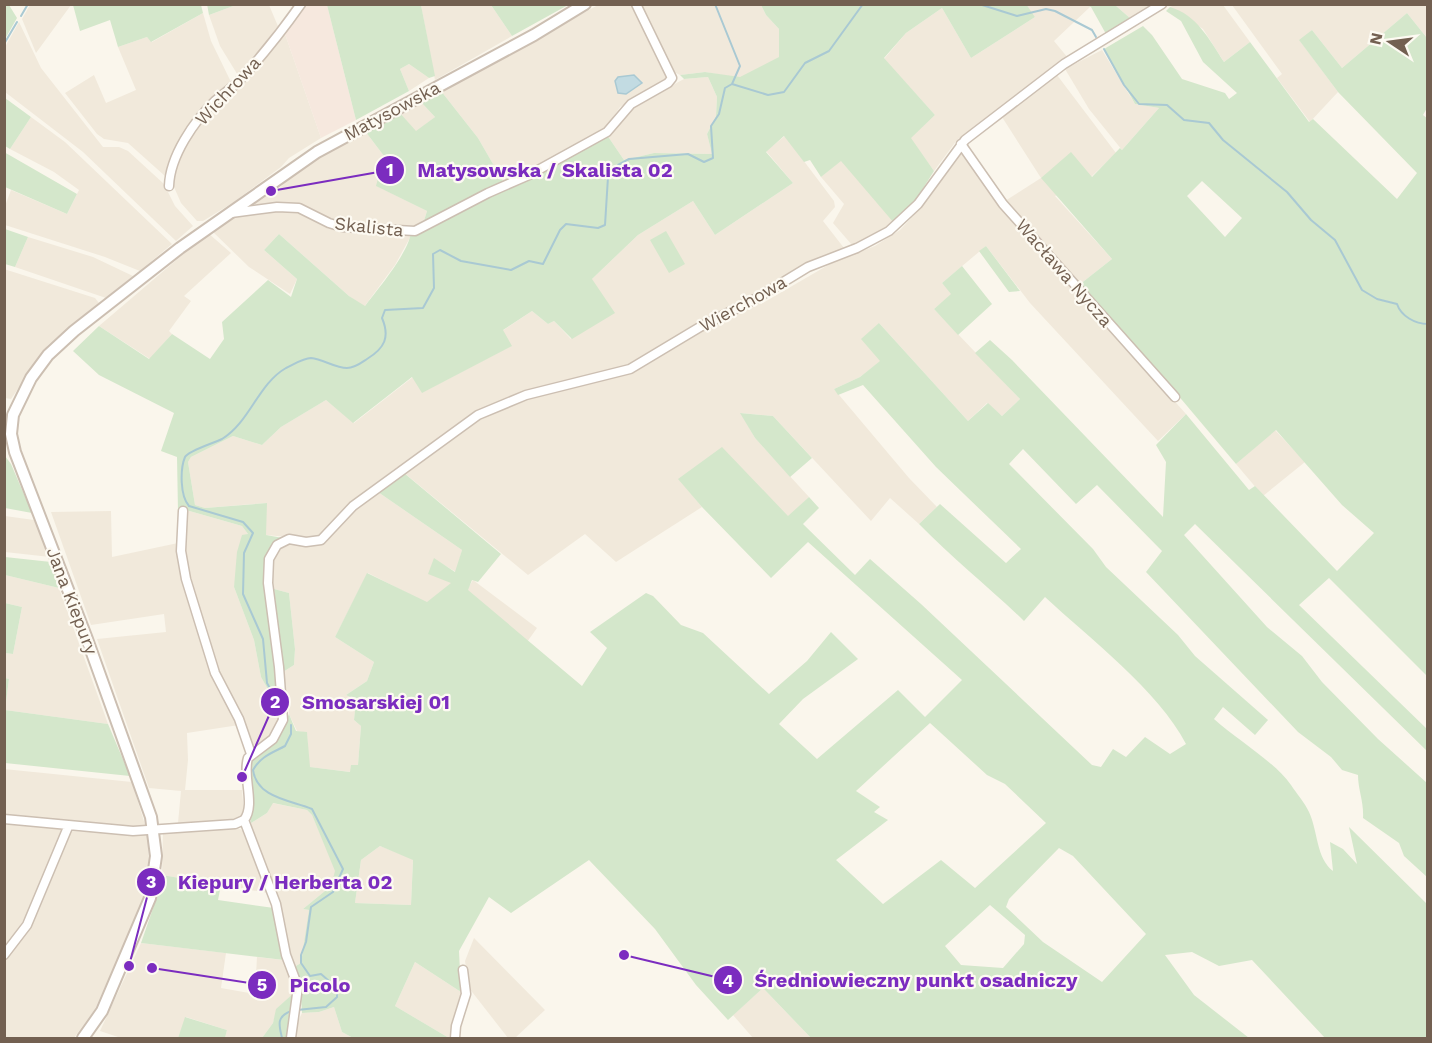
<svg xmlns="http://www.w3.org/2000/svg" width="1432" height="1043" font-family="'Work Sans',sans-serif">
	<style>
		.residential { fill: #f1e9db }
		.commercial { fill: #f6e8de }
		.green { fill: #d4e7cb; fill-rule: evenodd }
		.water { fill: #c2dbe2; stroke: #a9c9d3; stroke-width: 1.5 }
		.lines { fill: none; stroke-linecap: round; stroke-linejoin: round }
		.stream { stroke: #a9c9d3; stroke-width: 2 }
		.minor-casing { stroke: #ccbfb2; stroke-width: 11 }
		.tertiary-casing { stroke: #ccbfb2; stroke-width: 14 }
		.minor { stroke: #fff; stroke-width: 8 }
		.tertiary { stroke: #fff; stroke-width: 10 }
		.labels { text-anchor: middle; stroke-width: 4.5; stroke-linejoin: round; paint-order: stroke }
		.street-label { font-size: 18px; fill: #736051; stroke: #fdfaf2 }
		.leader { fill: none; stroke: #7b2cbf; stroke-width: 2 }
		.callout-dot { fill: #7b2cbf; stroke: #fdfaf2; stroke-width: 2 }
		.mark-label { font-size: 18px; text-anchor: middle; font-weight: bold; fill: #fff }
		.callout-label { font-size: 20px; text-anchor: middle; font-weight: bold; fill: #7b2cbf; stroke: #fdfaf2; stroke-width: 4.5; stroke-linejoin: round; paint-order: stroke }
	</style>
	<rect width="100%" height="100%" fill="#faf6ec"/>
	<path class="residential" d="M1085,4L1090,7L1054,41L1068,58L957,140L934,171L910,138L935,115L884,59L906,33L942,8L971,58L1035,17L1026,5Z
		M30,5H71L36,53L22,19Z
		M236,5H269L280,31L239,77L220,46L209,15Z
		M421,5H491L512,36L435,80Z
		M598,5H632L666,78L620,107L605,129L504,183L478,138L441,91Z
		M640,5H761L766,15L779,29L780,57L740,78L705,72L680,75L672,71Z
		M1115,5H1154L1131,19Z
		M1175,5H1223L1250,42L1224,62L1203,29L1170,7Z
		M1232,5H1427V38L1407,13L1342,68L1312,30L1300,41L1338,92L1310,122L1277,78L1282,74Z
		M203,13L211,41L231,82L196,117L181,140L165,176L128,143L104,139L97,134L65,93L94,75L106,103L136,90L118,47L147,37L152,42Z
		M19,22L41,68L103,147H119L128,151L164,184L175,206L193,226L176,241L83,152L5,92V47Z
		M285,34L321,138L289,158L281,167L234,202L203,221H197L181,203L174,187V168L181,152L199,125Z
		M1102,50L1135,104L1159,108L1122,150L1089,109L1065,69Z
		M409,64L429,78L409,91L400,69Z
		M1057,75L1116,153L1091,177L1055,196L1112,259L1074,289L1186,414L1158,441L1030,303L986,246L942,283L952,294L934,309L1020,399L1002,416L987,403L968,421L879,323L881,361L860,377L834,389L909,478L937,507L919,524L890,498L871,521L773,416L741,413L755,438L809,497L789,517L679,479L702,507L616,562L585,534L528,575L397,467L353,501L318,537L310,539L266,535V503L205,508L195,505L188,462L191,457L233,436L262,445L281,427L326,400L354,423L413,377L423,392L511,346L502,331L532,311L548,324L554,321L571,339L592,279L638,235L693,201L715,235L793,183L766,151L785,136L834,201L835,207L823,221L844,248L797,268L755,294L761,304L830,264L875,246L900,230L918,211L963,152L1001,208L1005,201L1041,178L1002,117Z
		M708,77L717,97L716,116L707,134L712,154L654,153L624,160L607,135L634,106L684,79Z
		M420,101L435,117L416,132L400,113Z
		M31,117L65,142L172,244L140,271L105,257L5,225V206L11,190L67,214L79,190L54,172L10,149Z
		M365,131L384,156L377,186L427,211L423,224L412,234L395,265L364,307L349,296L279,234L264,250L297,279L290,294L249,267L212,231L281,187L289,177L332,147Z
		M841,160L894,221L872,237L852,245L833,223L844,204L821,177Z
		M208,233L231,253L184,296L191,301L169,331L172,334L150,359L99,326Z
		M28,237L93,257L133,276L106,298L15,267Z
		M4,269L95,298L99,303L48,345L11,399L5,398Z
		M1275,430L1305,462L1263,496L1236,464Z
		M378,492L462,550L456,572L434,559L452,583L427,603L368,573L335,637L374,662L367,681L346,695L356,700L354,720L361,726L358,765L351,772L309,767L307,733L297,731L289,714L283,672L294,665L295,649L289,593L274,589L271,577L275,555L284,544L315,546L324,543L359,505Z
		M186,510L242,526L248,534L234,587L254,640L261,677L279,709L278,727L269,737L252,746L217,669L191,589L184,556Z
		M111,511L112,557L178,543L218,691L239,725L187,733L188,760L185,790H242L244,814L232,821L178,823L181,791L149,788L97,639L166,632L164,614L91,625L51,512Z
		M5,516L34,520L50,557L5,552Z
		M5,575L59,588L108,724L5,710L9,679L5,678V653L13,654L22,607L5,603Z
		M473,580L537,628L527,642L467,590Z
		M4,769L132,782L146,828L5,817Z
		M272,803L307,810L312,815L336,871L331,886L303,909L309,910L306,937L301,963L294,967L281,909L264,867L251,823L267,813Z
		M5,821L63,829L29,911L5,950Z
		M240,829L245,832L268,893L162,875L163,831Z
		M70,831L148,834L149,873L143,902L95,1009L74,1038H5V960L22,939Z
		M380,846L413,859L411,905L355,903L361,860Z
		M474,938L545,1010L515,1038H508L469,988L465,961Z
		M141,943L226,953L221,988L255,994L257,957L284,960L295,992L277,1009L273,1023L262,1038H225L227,1030L186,1017L178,1038H121L100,1031Z
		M415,962L461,992V999L449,1038L395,1006Z
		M763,988L811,1038H753L733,1015Z
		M334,1007L342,1032L353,1038H296L297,1023L302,1013L319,1012Z"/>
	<path class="commercial" d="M307,5H327L356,120L321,138L285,34Z"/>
	<path class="green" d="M5,4L9,5L17,18L5,39Z
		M207,4H236V5L209,15Z
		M1026,4L1035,17L971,58L942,8L906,33L884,58L935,115L911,138L934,171L915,201L894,223L841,161L821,177L810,160L804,162L784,136L766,152L793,183L715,235L693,201L638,235L592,279L615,313L572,339L554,321L548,324L532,311L503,330L512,346L422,393L412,377L353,423L326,400L281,427L262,445L233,436L191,457L188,462L195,505L205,508L267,503L266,535L283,538L265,573L279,709L261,677L254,640L234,587L237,552L242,535L248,534L242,526L186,510L184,506L178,511L177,457L161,451L174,413L99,375L73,351L99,326L149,359L172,334L210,359L224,339L222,322L268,280L291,297L297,279L264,250L279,234L349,296L365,306C377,290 414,247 411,227L423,224L427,211L376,186L384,156L365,131L400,113L416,131L435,117L420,101L441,91L478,138L504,183H523L607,135L624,160L654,153L712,154L707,134L716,116L717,97L708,77L684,79L680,75L705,72L740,77L779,57V29L766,15L761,5Z
		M73,5H201L203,13L151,42L147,37L118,47L110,20L80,31Z
		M327,5H421L435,76L429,78L409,64L400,69L409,91L356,120Z
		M491,5H568L512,36Z
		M1085,5H1115L1131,19L1106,34L1091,7Z
		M1170,7C1197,15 1209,39 1224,62L1250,42L1309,122L1313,119L1397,199L1417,173L1338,92L1299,40L1312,30L1342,68L1407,13L1427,38V108L1423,115L1428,119L1427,676L1329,578L1299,605L1427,729V751L1195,524L1184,535L1267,627L1302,656L1322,682L1378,739L1427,783V877L1404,856L1399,843L1363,818C1364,802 1358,790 1358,775L1342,770L1331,757L1298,732L1146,572L1162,551L1097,485L1076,504L1023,449L1009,464L1093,549L1106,567L1178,635L1195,656L1268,720L1255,735L1223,707L1214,719C1237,740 1274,761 1291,785C1297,794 1305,803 1309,812C1318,831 1316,858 1333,871L1330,842L1343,849L1357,864L1349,827L1427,904V1038H1325L1252,960L1219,966L1192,952L1165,955L1194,995L1249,1038H811L763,988L728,1020L696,985L655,929L589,860L511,913L489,897L459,951L461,992L415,962L395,1006L449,1038H353L342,1032L334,1007L319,1012L302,1013L300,983L294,967L301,963L309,910L303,909L331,886L335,871L312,815L307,810L273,803L267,813L251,823C248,809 244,769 253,758C265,742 282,733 289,714L296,731L307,732L310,767L350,772L351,765H358L361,726L354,720L356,700L346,695L367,681L374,662L335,637L367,573L427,602L451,583L428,574L434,558L455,572L462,550L378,492L404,473L501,554L478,582L472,580L468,590L582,686L607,648L590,632L646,593L653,596L681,625L703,633L769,694L807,661L831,632L858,659L803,699L779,724L817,759L898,690L925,717L962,680L808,542L771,578L702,507L678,479L722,447L788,516L809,497L819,508L803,524L855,575L870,559L921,604L1092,765L1101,767L1113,749L1126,757L1145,737L1170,754L1186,744C1159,691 1089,638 1045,597L1024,621C990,588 953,559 919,524L940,504L1006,563L1021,549L936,467L863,385L838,395L834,389L860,377L880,361L861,339L879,323L968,421L988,403L1002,416L1020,399L975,353L990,340L1012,360L1163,517L1166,462L1156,445L1186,414L1249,490L1255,486L1337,571L1374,533L1342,505L1276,430L1236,464L1182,400L1079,285L1112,259L1041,178L1071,152L1092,177L1120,148L1122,150L1159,108L1135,104L1104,49L1143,26L1152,35L1182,79L1225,93L1229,99L1237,93L1203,62L1181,21L1166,11ZM1202,181L1242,218L1225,237L1187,196ZM930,723L987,775L1005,784L1046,823L975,888L941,860L883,904L836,860L888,820L874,812L880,807L856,791ZM380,846L413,860L411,905L355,903L361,860ZM1059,848L1073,856L1146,934L1102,982L1043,942L1006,907L1009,899ZM990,905L1025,935L1024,944L1003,968L961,965L945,946Z
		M5,98L31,117L10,149L5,146Z
		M4,152L77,194L67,214L5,187Z
		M5,229L28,237L15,267L5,264Z
		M666,231L685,264L669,273L650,240Z
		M986,246L1020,291L1009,292L979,251Z
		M962,266L992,304L958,335L934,309L951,294L942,283Z
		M740,413L773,416L812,458L790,477L755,438Z
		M5,456L11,464L32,513L5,508Z
		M5,557L51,562L59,588L5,575Z
		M274,589L289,593L295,649L294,665L283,672Z
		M5,603L22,607L13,654L5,653Z
		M5,678L9,679L5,710L108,724L130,776L5,763Z
		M162,875L221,885L218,900L274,908L284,960L141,943L159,891Z
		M295,992L289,1038H262L273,1023L276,1009Z
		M185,1017L227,1030L225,1038H178Z"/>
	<path class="water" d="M634,75L642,83L626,94L618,93L615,81L618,77Z"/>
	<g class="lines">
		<path class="stream" d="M715,4L740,66L732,84
			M979,4L1017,16L1046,9L1055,11L1092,30L1096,37
			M21,16L28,4
			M4,44L17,22
			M1104,49L1124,85L1139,104L1167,105L1184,120L1209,123L1223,140L1287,192L1311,220L1335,240L1362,290L1377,299L1397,304C1401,316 1415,324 1428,324
			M277,701L267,683L263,639L243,594L244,553L253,533L243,522L189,506C180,496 180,469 185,457C188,451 214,443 222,439C250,422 258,384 286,368C293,365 303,358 311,358C323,359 335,368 347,368C355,368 361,363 367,359C385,348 390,337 382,318L385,310L423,308L434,288L433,254L440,250L461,261L511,270L529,261L543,264L560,230L566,224L598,228L605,225L608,177L618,165L629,159L688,154L704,162L713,158L711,126L719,114L725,88L732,84L768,95L784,92L805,63L829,51L863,4
			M291,725V734L285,746C272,753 261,756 253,770C257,798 290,800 312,809L343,869L333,892L311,907L306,942L301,955V963L310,976L321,974L337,988V997L326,1007L297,1010
			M282,1038C279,1025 276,1017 291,1011"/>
		<defs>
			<path id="minor" d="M961,144L1003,204L1175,397
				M169,186C170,156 194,121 215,101C223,94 232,88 240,80C262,56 282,31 301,4
				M231,213L277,207L299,208L329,223L342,227L415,231L488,193L529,175L607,132L631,104L668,83L672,78L636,4
				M183,511L181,551L186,579L215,673L239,719L251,754
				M4,819L133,831L235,824L244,820C256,805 242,776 248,758L273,739L283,720L279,667L268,583L269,559L277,545L289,539L306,542L321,540L353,506L478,415L526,395L630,369L700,327L757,298L808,267L857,248L889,231L918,204L965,140L1064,64L1162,4
				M244,820L276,904L286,955L298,987L291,1038
				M4,955L27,925L68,827
				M455,1038L456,1026L466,994L463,970"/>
			<path id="tertiary" d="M83,1038L102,1011L150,898L156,856L151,817L87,639L15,452L11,434L13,415L31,378L48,355L74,331L180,248L317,152L534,35L585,4"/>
		</defs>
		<use href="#minor" class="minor-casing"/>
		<use href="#tertiary" class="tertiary-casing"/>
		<use href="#minor" class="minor"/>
		<use href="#tertiary" class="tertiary"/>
	</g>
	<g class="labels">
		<g class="street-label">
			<text transform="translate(228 91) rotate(-47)" y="6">Wichrowa</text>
			<text transform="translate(392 111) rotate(-28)" y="6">Matysowska</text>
			<text transform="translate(369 227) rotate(6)" y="6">Skalista</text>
			<text transform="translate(1064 273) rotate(49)" y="6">Wacława Nycza</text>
			<text transform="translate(743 304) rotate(-29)" y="6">Wierchowa</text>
			<text transform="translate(72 601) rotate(69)" y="6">Jana Kiepury</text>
		</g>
	</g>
	<path class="leader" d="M271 191L390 170M242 777L275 702M129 966L151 882M624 955L728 980M152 968L262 985"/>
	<g class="callout-dot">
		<circle cx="271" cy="191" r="6"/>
		<circle cx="242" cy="777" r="6"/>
		<circle cx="129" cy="966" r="6"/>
		<circle cx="624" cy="955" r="6"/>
		<circle cx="152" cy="968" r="6"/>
		<circle cx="390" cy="170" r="15"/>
		<circle cx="275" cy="702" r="15"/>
		<circle cx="151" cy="882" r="15"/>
		<circle cx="728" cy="980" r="15"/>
		<circle cx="262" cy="985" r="15"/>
	</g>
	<g class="mark-label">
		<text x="390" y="176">1</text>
		<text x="275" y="708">2</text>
		<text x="151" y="888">3</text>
		<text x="728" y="987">4</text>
		<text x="262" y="991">5</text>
	</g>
	<g class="callout-label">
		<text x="545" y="177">Matysowska / Skalista 02</text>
		<text x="376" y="709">Smosarskiej 01</text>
		<text x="285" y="889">Kiepury / Herberta 02</text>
		<text x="916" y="987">Średniowieczny punkt osadniczy</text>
		<text x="320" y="992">Picolo</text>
	</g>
	<rect width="1432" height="1043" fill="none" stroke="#736051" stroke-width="12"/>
	<g transform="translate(1390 42) rotate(283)" stroke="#fdfaf2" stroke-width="4.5" paint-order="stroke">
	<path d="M0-4.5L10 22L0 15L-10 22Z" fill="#736051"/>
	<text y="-9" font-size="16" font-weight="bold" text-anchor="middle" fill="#736051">N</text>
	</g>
</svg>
